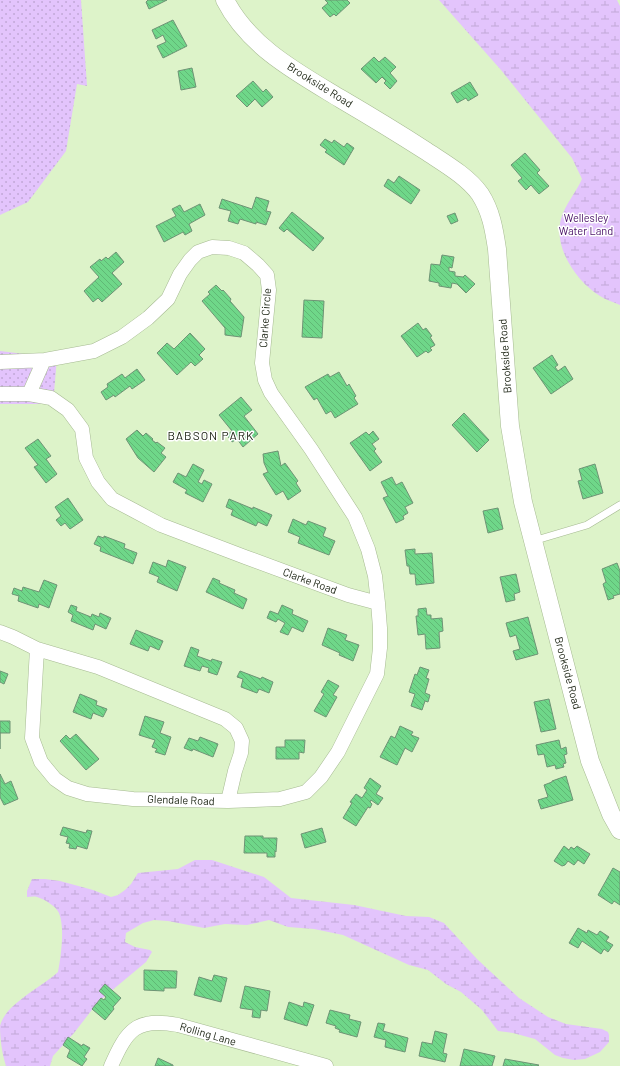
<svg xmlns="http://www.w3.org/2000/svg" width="620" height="1066" font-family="Barlow,sans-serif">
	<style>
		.green { fill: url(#green-dots) }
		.wetland { fill: url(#wetland-marsh) }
		.building { fill: url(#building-back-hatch); stroke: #6e9375 }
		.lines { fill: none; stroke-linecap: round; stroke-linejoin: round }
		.service-casing { stroke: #a6ba92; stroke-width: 8 }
		.minor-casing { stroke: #a6ba92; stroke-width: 15 }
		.tertiary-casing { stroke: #a6ba92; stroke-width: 19 }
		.service { stroke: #fff; stroke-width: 7 }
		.minor { stroke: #fff; stroke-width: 14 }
		.tertiary { stroke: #fff; stroke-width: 18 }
		.labels { text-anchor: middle; stroke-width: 3; stroke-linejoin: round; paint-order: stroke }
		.street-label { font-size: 11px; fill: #1a2212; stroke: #fff }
		.park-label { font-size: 11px; fill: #491167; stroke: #fff }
		.neighbourhood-label { font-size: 12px; letter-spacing: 1px; fill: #1a2212; stroke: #fff }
	</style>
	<defs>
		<pattern id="green-dots" width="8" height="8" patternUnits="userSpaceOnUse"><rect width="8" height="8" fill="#e3c4fc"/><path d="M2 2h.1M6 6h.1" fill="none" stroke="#c2a8d7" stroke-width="1.8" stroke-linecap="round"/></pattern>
		<pattern id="wetland-marsh" width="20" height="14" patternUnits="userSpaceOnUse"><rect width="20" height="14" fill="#e3c4fc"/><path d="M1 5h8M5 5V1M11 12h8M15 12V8" fill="none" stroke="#c2a8d7"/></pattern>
		<pattern id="building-back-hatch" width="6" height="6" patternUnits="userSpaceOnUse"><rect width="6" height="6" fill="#6fd789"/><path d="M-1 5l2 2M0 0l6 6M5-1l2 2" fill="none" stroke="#60b875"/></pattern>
	</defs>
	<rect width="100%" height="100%" fill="#ddf3c9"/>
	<path class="green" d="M0,0H81L87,86L77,84L66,151L28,202L0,215Z
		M0,351L57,358L53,404H0Z"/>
	<path class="wetland" d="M439,0H617L620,6V305C614,302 606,300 600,296C577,282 553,248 561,219C565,204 576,193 582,179L572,158L501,70Z
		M195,860H212L264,877L291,898L354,905L406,916L429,917L444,923L477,959L519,998L548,1017L566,1024L602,1029L608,1032L609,1035V1042L600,1052L585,1059L574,1060L563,1058L555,1055L535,1039L513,1033L498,1031L482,1010L461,992L446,984L428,970L409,965L343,935L314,929L288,927L269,920L247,925L225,924L204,928L168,921L154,920L143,923L126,933L125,942L135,947L150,950L152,952L146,962L98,1002L74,1033L53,1056L50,1066H6C2,1054 0,1039 0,1026C5,1004 42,987 58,972C61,956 65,928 59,913C56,906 44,899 37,897C34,896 30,897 27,897V891L32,879H45L60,881L93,890L111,897L118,895L125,890L131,884L138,873L178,869Z"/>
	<path class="building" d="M148,0H167L149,9L146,2Z
		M325,0H347L350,3L336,16L334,14L330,17L322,8L328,3Z
		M173,20L187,46L163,58L157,46L166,42L163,35L156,39L152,30Z
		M374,57L379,62L385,57L396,67L390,73L397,81L390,89L384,83L386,81L382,77L376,83L361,69Z
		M192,68L196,87L181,90L178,71Z
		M253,81L263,92L266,89L273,97L262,107L255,99L247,107L236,96Z
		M470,82L478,95L468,101L466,98L457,103L451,93Z
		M325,139L332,143L334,140L344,147L347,143L354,148L344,165L325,152L327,150L320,145Z
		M525,153L540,170L537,173L549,186L539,194L531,185L526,190L518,181L522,178L511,165Z
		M399,176L420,190L411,204L384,186L388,179L394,183Z
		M256,197L269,201L266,211L271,212L266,225L256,222V224L240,219L238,224L228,221L231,211L219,208L222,199L252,209Z
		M200,204L205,215L189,224L192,231L185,235L183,232L164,242L156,226L176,216L172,209L180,205L184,212Z
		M292,212L324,238L313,251L287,229L284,232L279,228Z
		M455,213L458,221L451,224L447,216Z
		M116,252L124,262L112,273L122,284L102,302L98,298L93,302L84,291L99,277L90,267L100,259L101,261L106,257L108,259Z
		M442,255L454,257L452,268L449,267V271L455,272V276L463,277L465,275L475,284L466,293L457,284L452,283L451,288L439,286V283L429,281L431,264L440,265Z
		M216,285L222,291L223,290L231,299L230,301L244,317L241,337L225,335V328L202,301L210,294L208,292Z
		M304,300L324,301L322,338L302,337Z
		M418,323L423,330L426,328L432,336L430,337L435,345L430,348L432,350L428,353L426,351L417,357L401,336Z
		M190,333L205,349L199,355L203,359L195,366L191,362L177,375L157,353L167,343L174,349Z
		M552,355L558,365L555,367L558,371L565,366L573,379L551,394L533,368Z
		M137,369L145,380L132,389L130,386L115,397L114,395L106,400L101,392L108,387L107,384L122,374L125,378Z
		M339,372L347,386L349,384L356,396L354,398L358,404L335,418L331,411L326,414L317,398L314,400L305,387L328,374L330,377Z
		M241,397L252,410L244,416L258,434L243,447L237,439L232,442L227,435L232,431L219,415Z
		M464,413L489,440L477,452L452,425Z
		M137,430L143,436L146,433L153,439L152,440L156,443L157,442L165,448L161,453L166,457L154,472L138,458L126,439Z
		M373,431L379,439L372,444L376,449L374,451L382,462L370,471L350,443L366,432L369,435Z
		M38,439L51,456L46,459L57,474L46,483L34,467L38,465L25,448Z
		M278,451L281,466L285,463L298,481L296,483L301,491L288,500L283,491L276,495L263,474L268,472L264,463L263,454Z
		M193,464L204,470L198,482L202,484L204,480L212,484L203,502L185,493L187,490L173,482L178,473L186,477Z
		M595,464L603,493L583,499L578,481L582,480L579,469Z
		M392,477L396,485L402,482L413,503L405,507L408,513L403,516L404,519L396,523L383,498L388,496L381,482Z
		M68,498L83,520L70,529L65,523L61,526L56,520L61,516L55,507Z
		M229,499L253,509V507L272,515L267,526L258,522L256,526L231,515L233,510L226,507Z
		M498,508L503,529L488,533L483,511Z
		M293,519L306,525L308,521L326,528L323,536L335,541L329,555L298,543L300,537L288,532Z
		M98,536L104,538V536L125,544L124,548L137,553L133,564L100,551L101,547L94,544Z
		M415,549V554L432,553L434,583L416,585L415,574H410L409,566H407L405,550Z
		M168,560L186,567L177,591L157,582L159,577L149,573L153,562L166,567Z
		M617,563L620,571V594L613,596L614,598L608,600L603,584L606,582L602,569Z
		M516,574L520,592L514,594L515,600L506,602L500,577Z
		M213,578L220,581L219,583L235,590L234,593L247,599L243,609L206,592Z
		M44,580L57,585L49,608L39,604L38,608L18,601L19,596L12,594L14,588L22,591L23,587L39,592Z
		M71,605L77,607L76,611L91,617L92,614L99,617L100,613L111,618L106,629L95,624L93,630L71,621L73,615L68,612Z
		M282,605L293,610L292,614L308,621L303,632L292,627L288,635L280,632L285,623L278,619L276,622L267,618L270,611L278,614Z
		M426,608L427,615H431V619L442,618L443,631L439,632L440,648L426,649L425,634L418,635L416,616H418V609Z
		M528,617L538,654L516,660L513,651L520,649L516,635L510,637L506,623Z
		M328,628L347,635L345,640L359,645L353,661L339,655L340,653L322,645Z
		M136,630L163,641L159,650L150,646L148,651L130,644Z
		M191,647L199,650L197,656L211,661L212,659L222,662L217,675L208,672L209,668L202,666L200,671L184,666Z
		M420,667L429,670L426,678L429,679L425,693L430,695L428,702L425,701L422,710L411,706L415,694L409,692L415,674L417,675Z
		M0,671L8,674L4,684L0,682Z
		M240,671L261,679L262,677L273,682L269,693L259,689L257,693L241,687L243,679L237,677Z
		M328,680L339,686L333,695L337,697L326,717L314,711L324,694L321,692Z
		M80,694L97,701L96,705L107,709L103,717L93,713L91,719L73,712Z
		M549,699L556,729L541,732L534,702Z
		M145,716L164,722L160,733L171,737L165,755L155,752L157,749L152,747L155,740L139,735Z
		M0,721H10V733H0V749Z
		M400,726L413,732L411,735L419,738L412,752L405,748L397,765L380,757L391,736L395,738Z
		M76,734L99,759L86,770L60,741L66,735L70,739Z
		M200,737L218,744L213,757L193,749L192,751L184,748L189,738L198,741Z
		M285,740H305L304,753L299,752V759H276V747H285Z
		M559,740L561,749L566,747L567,754L564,755L566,763L563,764L564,767L556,769L555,765L547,767L544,754L538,755L536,745Z
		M0,774L5,784L11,781L18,799L4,805L0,797Z
		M566,776L573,800L541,809L538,800L548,797L544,785L552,782V781Z
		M370,778L381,786L376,794L383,798L378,805L371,800L370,802L372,804L370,808L368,807L356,826L343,818L352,803L350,802L356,794L362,798L367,790L364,788Z
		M63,827L86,833L87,830L92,831L87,849L77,846L76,849L69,848L70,844L66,843L68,837L60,835Z
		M322,828L326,842L305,848L301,834Z
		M245,836H263V838H277L276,852L275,851V857H267V853H244Z
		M564,846L569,850L571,847L574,849L577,846L590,854L584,864L578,860L574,865L568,861L565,865L562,866L554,861Z
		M613,868L620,872V905L614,901L612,904L598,895Z
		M578,928L587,933L588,930L597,935L600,931L609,937L606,941L613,945L608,952L604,949L601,954L582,941L578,948L569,943Z
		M144,970L177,971L176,988H164V991L144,990Z
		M214,975L227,978L221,1002L194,995L199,977L212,981Z
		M105,984L121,998L113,1007L114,1009L105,1020L92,1009L101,998L104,1000L106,997L99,991Z
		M245,986L270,991L267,1011L261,1010L260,1018L252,1017L253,1010L240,1008Z
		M289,1002L303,1007L304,1002L314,1005L307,1026L284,1019Z
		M330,1010L350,1015L349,1019L361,1022L357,1037L339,1032L340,1030L335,1028L336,1026L326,1023Z
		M378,1023L385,1024L383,1031L408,1038L405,1052L385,1047L386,1040L374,1037Z
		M435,1031L447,1034L443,1053L447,1054L445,1062L419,1056L422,1042L432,1044Z
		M68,1037L82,1046L83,1044L90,1048L84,1057L87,1059L82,1066L67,1057L70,1050L63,1045Z
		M464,1049L495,1056L492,1066H460Z
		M158,1058L173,1065V1066H155Z
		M505,1059L539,1065L538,1066H503Z"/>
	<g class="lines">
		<defs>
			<path id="service" d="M533,541L587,525L620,505"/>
			<path id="minor" d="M0,362L45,360L94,351L122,337L148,318L168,299L180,274L190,260L198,252L212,247L229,248L244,253L258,265L267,275L269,290L262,363L265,380L271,393L311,449L355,517L368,549L375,576L378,603
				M0,394H29L51,398L68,410L82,429L86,458L98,482L112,499L133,510L161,525L245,557L348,595L378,603L380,628V648L377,674L338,752L321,777L306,792L280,799L228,801L133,799L87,794L68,788L55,779L41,762L32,738L37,649L98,667L225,719L236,728L242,741L241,753L235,771L228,801
				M29,394L44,360
				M0,632L13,637L37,649
				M111,1066C127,1030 136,1017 178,1025L326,1066"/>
			<path id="tertiary" d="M225,0C249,47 298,73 341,99C370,116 398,133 426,151C444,163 467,176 480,194C491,211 494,229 497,249L510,426L523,502L590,761L611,814L620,830"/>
		</defs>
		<use href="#service" class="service-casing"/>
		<use href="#minor" class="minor-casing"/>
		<use href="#tertiary" class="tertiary-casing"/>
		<use href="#service" class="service"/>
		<use href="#minor" class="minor"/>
		<use href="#tertiary" class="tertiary"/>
	</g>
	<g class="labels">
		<g class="street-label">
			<text transform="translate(320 85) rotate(32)" y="4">Brookside Road</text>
			<text transform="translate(265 318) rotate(-86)" y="4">Clarke Circle</text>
			<text transform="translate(505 356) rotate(-94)" y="4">Brookside Road</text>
			<text transform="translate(310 581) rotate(20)" y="4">Clarke Road</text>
			<text transform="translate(568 673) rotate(75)" y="4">Brookside Road</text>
			<text transform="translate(181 800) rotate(2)" y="4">Glendale Road</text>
			<text transform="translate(208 1034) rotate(16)" y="4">Rolling Lane</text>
		</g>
		<g class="park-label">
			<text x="586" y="222">Wellesley<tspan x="586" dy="13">Water Land</tspan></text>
		</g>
		<g class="neighbourhood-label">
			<text x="211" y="440">BABSON PARK</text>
		</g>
	</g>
</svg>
